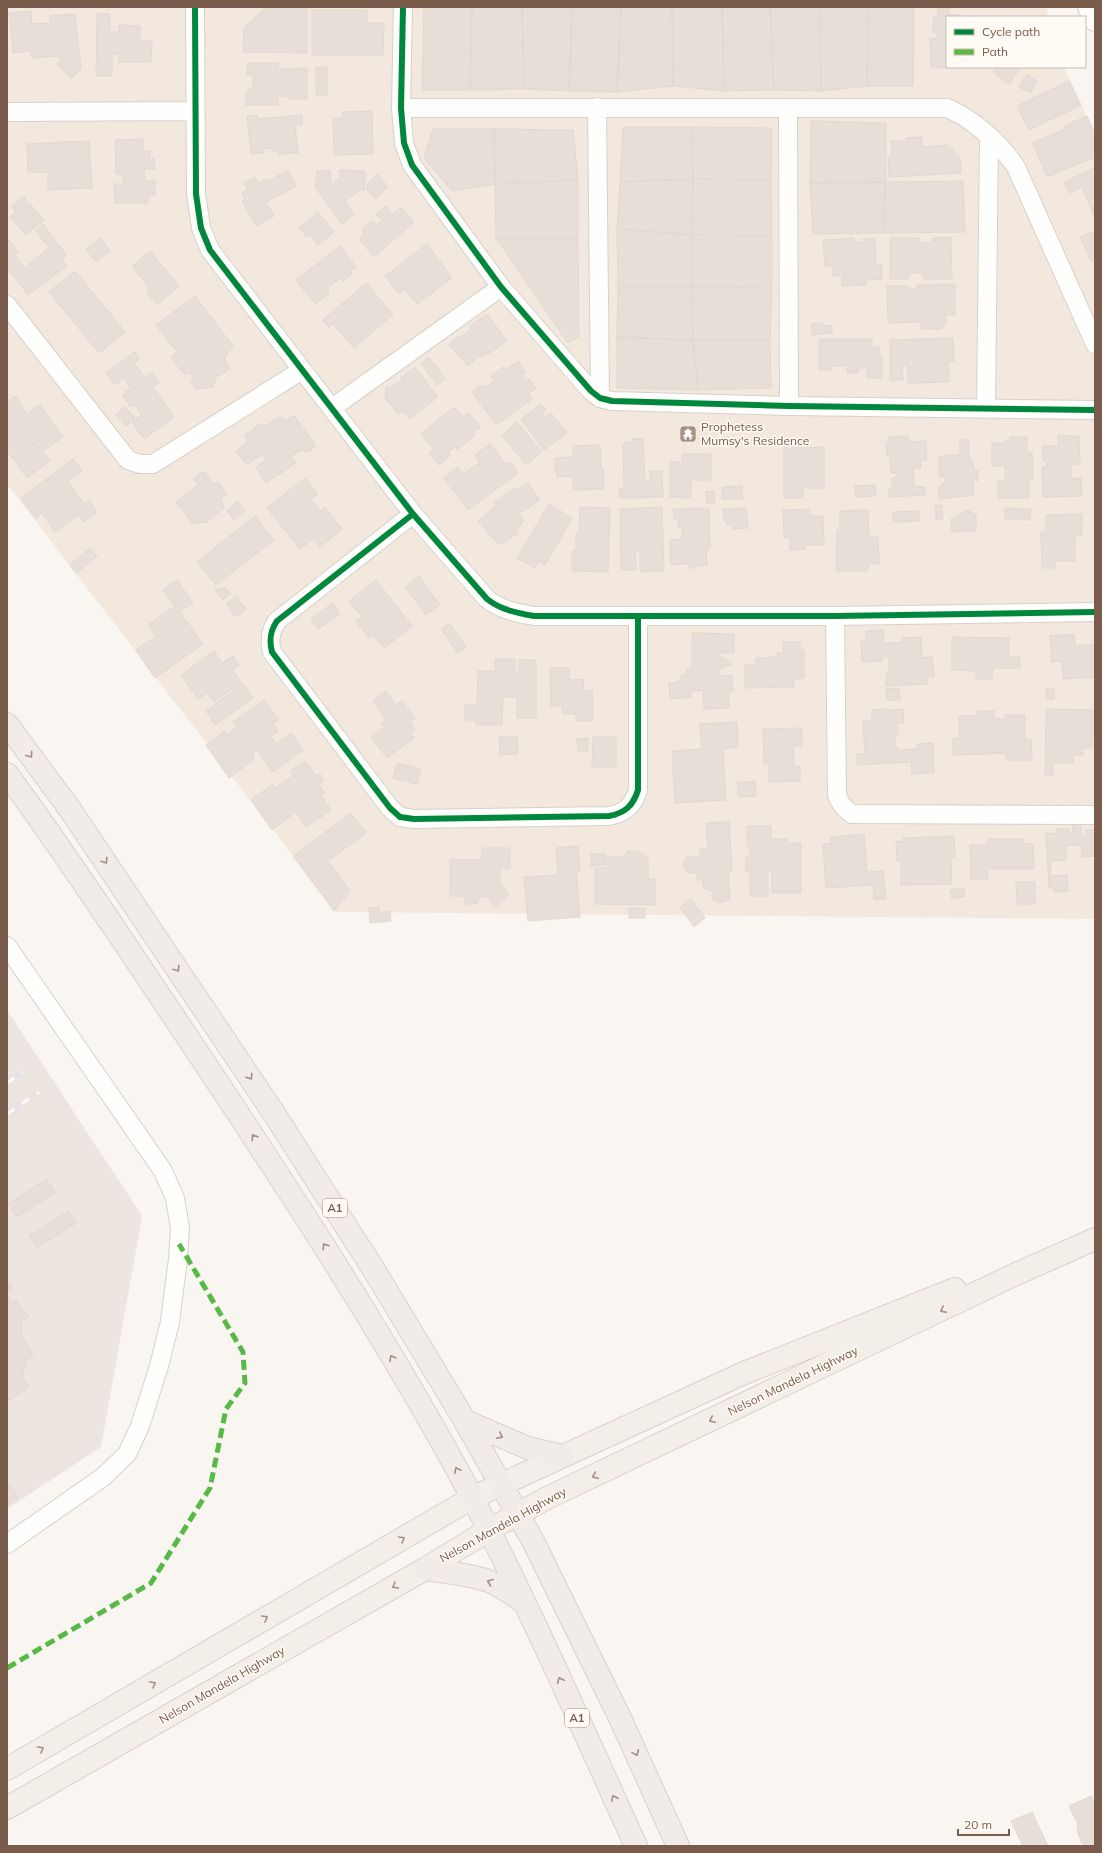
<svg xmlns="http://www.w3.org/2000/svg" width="1102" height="1853" font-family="Mulish,sans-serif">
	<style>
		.residential { fill: #f2e8de }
		.industrial { fill: #ede5e0 }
		.building { fill: #e6ded7; stroke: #e2d8d2 }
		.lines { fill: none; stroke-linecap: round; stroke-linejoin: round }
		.minor-casing { stroke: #d7d1cb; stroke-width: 20 }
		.tertiary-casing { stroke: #d7d1cb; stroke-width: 24 }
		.primary-casing { stroke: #dad1cc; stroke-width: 24 }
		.trunk-casing { stroke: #dad1cc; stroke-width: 24 }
		.minor { stroke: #fefefd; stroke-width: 18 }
		.tertiary { stroke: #fefefd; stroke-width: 22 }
		.primary { stroke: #f3eee8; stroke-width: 22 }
		.trunk { stroke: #f2ece8; stroke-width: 22 }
		.rail-casing { stroke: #e6e3e7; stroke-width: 4.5 }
		.rail { stroke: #fffaf3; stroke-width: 3; stroke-dasharray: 9; stroke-linecap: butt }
		.quiet { stroke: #58b947; stroke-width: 5; stroke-dasharray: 10 5; stroke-linecap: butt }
		.cycleway-casing { stroke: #fffaf3; stroke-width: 8 }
		.cycleway { stroke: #00873e; stroke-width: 6 }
		.oneway { stroke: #a48e83 }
		.oneway2 { stroke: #a48f83 }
		.labels { text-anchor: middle; stroke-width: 3; stroke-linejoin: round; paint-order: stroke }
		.shield { fill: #fffaf3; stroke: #a28b7f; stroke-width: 1 }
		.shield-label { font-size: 11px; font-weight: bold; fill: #7a5c4d }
		.poi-label { font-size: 12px; fill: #7a5c4d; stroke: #fffaf3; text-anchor: start }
		.street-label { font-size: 12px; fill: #7a5c4d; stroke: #fffaf3 }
	</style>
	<rect width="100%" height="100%" fill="#f9f5f0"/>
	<path class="residential" d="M7,7H1047L1048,17H947V67H1064L1095,134V919L336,912L7,484Z"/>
	<path class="industrial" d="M7,1010L142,1216L101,1447L7,1509Z"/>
	<path class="building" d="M266,7H307V53L243,52L244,28Z
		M424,7H472L470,90H422Z
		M472,7H522L524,89L470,90Z
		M522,7H572L569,91L524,89Z
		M572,7H621L617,92L569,91Z
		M621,7H672L673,86L617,92Z
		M672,7H722L724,91L673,86Z
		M722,7H770L774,90L724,91Z
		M770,7H820L821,91L774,90Z
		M820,7H868L867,86L821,91Z
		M868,7H914L913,86H867Z
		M949,7V15H960V17H947V67H961L931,68L930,39L938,38L937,32H933V17H938V8Z
		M312,10H367V23H384L383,55H312Z
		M31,11L32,24L50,23V16L75,14L81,69L71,79L57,64L61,60L58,56L33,58L29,51L13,53L9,13Z
		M97,13L110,14V32H119V25L140,26V41H152L151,62H119V54H112V76H96Z
		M247,63H278V69L307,68V99H289V96H278V105H246V93L253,87V75H247Z
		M316,67H327V95H316Z
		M997,67H1017L1020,69L1009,84L993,72Z
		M1027,74L1037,81L1030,93L1019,87Z
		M1069,81L1081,105L1029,130L1017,106Z
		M372,111L373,154L334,155L333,118H343V112Z
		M257,115V119L302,115V124L295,125L298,153L279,154V151H273L272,148L264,149V153L251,154L247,116Z
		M1087,116L1095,135V157L1047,177L1033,143L1065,129L1064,126Z
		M811,121L886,123V182L810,183Z
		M623,127H692L693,179L620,182Z
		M692,127L772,128L771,180L693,179Z
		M433,129H494L495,184L452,191L424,158Z
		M494,129L573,130L578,180L495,184Z
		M922,137V147L947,145L960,157L961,173L889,177L888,156H892L891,141H906V138Z
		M143,139V151H150V158H154L155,169H144L145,181L155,180V195H148V203H115L114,184H123L124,174H116L115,140Z
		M89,141L92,188L48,190V172H28L27,144Z
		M1095,168V216H1094L1082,187L1069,193L1064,182Z
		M288,170L296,186L266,202L274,216L256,226L242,201L245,199L242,193L248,190L244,183L254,177L258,183L266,179L269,181Z
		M330,170L331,185L340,177V170L365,171V189L359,191L345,201L354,214L342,224L315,187L317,171Z
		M377,174L388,187L375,199L367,190L368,183Z
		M693,179L771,180L772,236L692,235Z
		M693,179L692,235L617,229L620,182Z
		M578,180V238H496L495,184Z
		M963,181L965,232L883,233L886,182Z
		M886,182L883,233L813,234L810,183Z
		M24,196L27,205L30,204L44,220L26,235L10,217L16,212L12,206Z
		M386,206L393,214L401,207L414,222L374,257L359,239L364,236L362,229L372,220L376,225L382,220L376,214Z
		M318,212L334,232L318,245L309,234L307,237L299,228Z
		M43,224L66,255L61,259L67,266L28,295L7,267V237L18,252L14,254L24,268L49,248L36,230Z
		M617,229L692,235V286H618Z
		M1095,231V260L1091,261L1080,237Z
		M692,235L772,236V288L692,286Z
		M951,237L952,279H923V273H909V279H890V238H920V243L933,242V238Z
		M101,238L110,251L96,262L86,249Z
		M496,238H578L579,336L568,343Z
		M854,238V242H862L863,239L875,238L876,265H882V279L869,280L866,274L833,276L832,266H825L823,240Z
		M427,244L452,278L417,304L405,289L399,294L385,276Z
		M340,246L356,267L351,271L353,273L343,281L341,278L327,288L329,294L315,304L296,280Z
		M150,251L179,286L157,305L146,291L149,288L132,266Z
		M75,271L125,332L99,353L49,292Z
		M866,276V285L842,286V277Z
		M366,283L393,315L354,348L333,324L329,328L323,320Z
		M955,284V315H946V323L941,329H922L921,322L888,323L887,286H908V290L917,289V285Z
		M618,286H692L693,340L617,337Z
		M692,286L772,288L770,340H693Z
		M195,296L233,346L224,358L230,369L216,377L213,387L196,389L191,382L193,377L190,372L185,375L171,357L177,352L156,325Z
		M487,314L507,341L491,352L477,358L468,366L449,345L457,337L461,338L471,329L470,326Z
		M821,323L824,326L832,325V333L812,335L811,324Z
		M617,337L693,340L698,390L617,388Z
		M953,338L954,361H949V382L908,383L907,365H902L903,380H890V340Z
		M819,339H872V347H879V356H882V378H867V368H858V373H847V366H831V370H819Z
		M693,340H770L771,388L698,390Z
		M135,352L140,359L134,363L145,378L152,372L159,382L153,387L174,417L144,439L132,422L142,415L135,405L131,407L122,395L131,388L124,378L115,385L106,373Z
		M429,357L445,379L437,385L421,363Z
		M518,361L526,372L522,376L526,381L529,379L536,388L528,394L532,399L496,425L472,392L481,385L486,387L494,380L491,376L503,367L507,369Z
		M415,367L438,397L409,419L403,411L398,414L385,398L386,388L402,381L401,378Z
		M15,396L27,414L40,405L63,437L44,450L38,441L36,443L50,461L27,478L7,450V402Z
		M541,404L546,410L542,413L545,418L551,413L567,433L544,450L521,419Z
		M125,407L135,418L126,426L116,415Z
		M454,407L463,417L469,413L480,427L473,432L475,435L458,449L455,447L448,452L451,455L439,465L429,453L434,450L421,434Z
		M281,415L285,421L294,415L316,446L308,452L301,450L291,456L296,463L266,483L256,467L267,459L261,455L247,465L236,451L248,442L244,436L261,423L264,427Z
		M517,422L542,452L526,465L502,435Z
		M908,436V442L926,441L927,460H920L921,468H913L914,487H925V495L889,497V490L892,487V478L896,477L897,473H891L889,455L887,456L886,443L888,442L889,437Z
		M1058,436H1079L1080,464H1071V479L1081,478L1082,496L1043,497L1042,467H1047L1046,461H1043L1042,446H1059Z
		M1010,437H1027V452H1032L1033,480H1029V498H998V482L1005,481V466H992V443H1006V440H1010Z
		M643,438L645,482H650V471H662L663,497L620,498L619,488H624L623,445L626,442H632V439Z
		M960,440H969V457L973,461L974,471L978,470V481L973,479L974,495L940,499L938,488L945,482V477H939V456L945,458V455H960Z
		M801,441V448L824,447V488H803V498H784V442Z
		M490,444L506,464L511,463L518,473L468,510L444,478L458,467L463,474L480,462L475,455Z
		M600,445L601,467H603L604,489L573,490V476L557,477V472H555V458L573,457V446Z
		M682,454H711V480H691V498L670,497V462H682Z
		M73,459L82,471L68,481L84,504L89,500L97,512L84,522L79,515L55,532L41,512L36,519L21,498Z
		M204,471L213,484L218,482L227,494L221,498L224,508L206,523L202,522L193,524L176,502L198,485L193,479Z
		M305,478L318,494L311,499L321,511L325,507L342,529L320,547L313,539L300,549L267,508Z
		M528,483L540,500L519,514L524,521L520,524L521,526L516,530L518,533L504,543H497L478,521L496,506L494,503L514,488L517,490Z
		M875,485L876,496L856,497L855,486Z
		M742,486L743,499H722V487Z
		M714,491L715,502L707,503L706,492Z
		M237,501L245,511L234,520L227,511Z
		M549,504L572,518L545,565L539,561L535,568L517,558Z
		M942,505L943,519H936L935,506Z
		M580,507L610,508L608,572L572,571V551H576V533L579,531Z
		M662,507L664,571L640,572V551H635L636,570H621L620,509Z
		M709,508L710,548L706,553L707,565L695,566V568H689V564L671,565L670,540L682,539V527H679L678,519H674L673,509Z
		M746,508L748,528L732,529V525H727V520L724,521L723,509Z
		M1005,508L1031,509L1030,520L1005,519Z
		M810,509V516H823L824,545H805V549L790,550V537H784L783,510Z
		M868,510L869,537L878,536L879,564H870L867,571H836L837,531L840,529V511Z
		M967,510L976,515V531L952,532L951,519Z
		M919,511V521L893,522V512Z
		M1082,514V535L1075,536V561H1055V568H1042L1041,532H1046V515Z
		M255,516L274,540L216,585L197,562Z
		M90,548L97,556L76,573L70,565Z
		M419,576L440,605L426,615L405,587Z
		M177,580L193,603L180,612L203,644L155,678L136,650L156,636L148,625L175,606L163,590Z
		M376,580L412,626L384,648L373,635L369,638L356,621L362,617L349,601Z
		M225,587L230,594L223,600L215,590Z
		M236,596L246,609L236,617L226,604Z
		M333,603L340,614L318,629L311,619Z
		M449,623L466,647L458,653L441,629Z
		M883,630L884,643L902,642V638L921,637L922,658L932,657L934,676L927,677L928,684L886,686V678L889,669V657H883L882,661L862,662L861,641L866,639V631Z
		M692,633L734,634V653H718V657H723L732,664L719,670V676L732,675L733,692H728L729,708L704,709L703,690L691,691V697L670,699L669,683L678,682L682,675L686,674L687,669L692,668Z
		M1074,634L1075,646L1095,644V677L1063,679L1062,661L1052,662L1050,636Z
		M952,637L1009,638V657H1020V668H993L992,679H976V671L952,670Z
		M783,642H800V650H804V678L794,679V687L745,688V665H756V658L777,657V653H783Z
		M214,651L222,663L233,656L239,665L232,670L253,698L215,725L206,711L233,691L232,689L214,702L207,693L198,699L181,675Z
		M495,659H515V672H519V660H536V718H517V697H503L502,725H476V720H465V705H477L478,671H495Z
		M550,668H569L570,680L583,679L584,691L592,690L593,721H576V714H563L562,705L551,706Z
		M899,688L900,700H887L886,689Z
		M1046,689H1054V699H1046Z
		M386,691L396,705L402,701L415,718L410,722L415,729L410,733L414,738L387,758L371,737L384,727L381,724L386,720L373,701Z
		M264,700L279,720L273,724L278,731L271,737L276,744L291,733L303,750L273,772L256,749L252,752L254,759L229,778L206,745L225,731L228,734L237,727L233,722Z
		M888,709L890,714V710L903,709L904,723H897L898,734H895V745L898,750L917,749V744L933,743L934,773L912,774L911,762L857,765V754L865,753L863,721H872V710Z
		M1046,709L1095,710V737H1092V748H1082L1083,755H1073V763H1053V776H1045Z
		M977,711H994V719H1005V715H1025V740H1031L1032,760H1006V753L953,755V738H959V716H977Z
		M737,722L738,747L723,749L726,800L675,803L672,751L702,749L700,724Z
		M802,728V746H793L794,767H800V781L769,782V764H764L763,729Z
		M517,736L518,754L500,755L499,737Z
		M593,737H616V767H592Z
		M588,738V751H578L577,739Z
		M305,761L316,776L320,774L324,780L319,784L325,793L321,796L331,810L306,827L296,812L272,830L251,800L273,784L275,788L293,776L290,771Z
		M397,763L421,769L417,784L393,778Z
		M755,781L756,796L739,797L737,783Z
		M351,813L366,833L328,861L350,891L334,911L293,856Z
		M729,822L732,870L728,871L730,895L729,900L719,903L712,900V891L703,888V880H697V873H688L683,865L687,857L700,856V849L708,848L706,823Z
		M1072,823H1081V836H1086V830H1095V856L1082,857L1081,845L1066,846V860L1050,861L1051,876L1067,875L1068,891L1054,892V888H1049L1046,834L1057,833V829L1069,828V833H1073Z
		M747,826H771V839H788V843H801V893H772V871H768V896H750V872H746V857H750V846H747Z
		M864,834L867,872L883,871L886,899L874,900L873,885L826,888L823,844L832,843L831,837Z
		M954,836L955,858H951L952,884L901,885V861H897L896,842L904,841L903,838Z
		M988,839H1024V844H1033L1034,869H988V879H971L970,845H988Z
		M578,846L580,870L576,871L580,917L528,921L524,877L558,875L556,848Z
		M482,848H510V868H500V884L509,894L495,907L486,896L480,897L477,904H465V896H450V860H482Z
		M627,851H638L648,859V879H655V905L595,904V868H608V857H623Z
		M591,854H606V865L591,866Z
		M1016,882H1035V904H1017Z
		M964,888L965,896L952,899L950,890Z
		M691,899L705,918L694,927L680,907Z
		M379,907V913L390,911L391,921L370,923L369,908Z
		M629,908H645V918H629Z
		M46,1179L55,1192L17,1217L8,1204Z
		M68,1211L76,1223L37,1248L29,1236Z
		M7,1280L13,1289L7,1293Z
		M7,1294L13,1303L16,1299L28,1317L22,1322L21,1335L33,1355L25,1362L23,1378L29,1387L7,1402Z
		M10,1485L18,1497L7,1505V1487Z
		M1091,1796L1095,1804V1846H1087L1082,1843L1077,1831L1078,1824L1069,1806Z
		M1032,1812L1048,1846H1023L1011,1821Z"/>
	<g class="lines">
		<defs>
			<path id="minor" d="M195,7L196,194L201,228L210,250L413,514L487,599C501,610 517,613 534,616H835L1095,612
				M403,7L401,108L404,143L412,165L501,287L591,391L600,398L612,401L789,406L1095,410
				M597,107L600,398
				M401,108H947C973,119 1000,143 1016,167L1095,344
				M788,108L789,406
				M7,112L195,111
				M7,305L128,460L140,464H153L302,370
				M332,408L501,287
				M986,409L989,136
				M413,514L277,621C270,631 269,640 272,652L390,808L400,817L414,819L609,816C625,813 633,806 638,790V616
				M835,616L837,795C840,804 844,809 852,814L1095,815
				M7,946L163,1171L175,1198L180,1228L178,1259L170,1322L159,1366L140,1426L127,1454L103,1477L7,1544"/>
			<path id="tertiary" d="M1089,7L1095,20"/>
			<path id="primary" d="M7,1769L472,1498L744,1373L955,1289
				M7,1808L425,1569L489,1530L547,1498L1016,1274L1095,1239"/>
			<path id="trunk" d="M7,724L69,808L273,1112L374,1270L465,1421L533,1541L620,1718L678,1846
				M7,774C69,858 126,946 184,1032C278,1173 371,1314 453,1462C521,1586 577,1717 636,1846
				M465,1421L528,1448L562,1456
				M425,1569C446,1572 466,1574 486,1580C500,1585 512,1594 524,1602"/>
		</defs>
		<use href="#minor" class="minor-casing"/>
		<use href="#tertiary" class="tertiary-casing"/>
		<use href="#primary" class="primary-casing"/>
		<use href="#trunk" class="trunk-casing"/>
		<use href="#minor" class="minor"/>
		<use href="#tertiary" class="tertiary"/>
		<use href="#primary" class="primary"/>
		<use href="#trunk" class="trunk"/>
		<defs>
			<path id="rail" d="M7,1083L23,1072
				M7,1114L39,1092"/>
		</defs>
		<use href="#rail" class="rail-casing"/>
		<use href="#rail" class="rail"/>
		<path class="quiet" d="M7,1668L151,1583L210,1488L226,1409L245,1383L243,1352L179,1244"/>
		<defs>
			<path id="cycleway" d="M195,7L196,194L201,228L210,250L413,514L487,599C501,610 517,613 534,616H835L1095,612
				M403,7L401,108L404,143L412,165L501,287L591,391L600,398L612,401L789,406L1095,410
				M413,514L277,621C270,631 269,640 272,652L390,808L400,817L414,819L609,816C625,813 633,806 638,790V616"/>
		</defs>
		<use href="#cycleway" class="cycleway-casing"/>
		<use href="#cycleway" class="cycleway"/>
	</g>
	<defs><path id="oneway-chevron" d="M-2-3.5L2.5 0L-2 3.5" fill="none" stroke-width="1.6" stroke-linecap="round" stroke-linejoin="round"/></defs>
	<g class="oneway">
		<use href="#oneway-chevron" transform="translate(30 755) rotate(54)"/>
		<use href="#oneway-chevron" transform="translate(105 861) rotate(56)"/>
		<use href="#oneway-chevron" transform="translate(177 969) rotate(56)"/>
		<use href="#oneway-chevron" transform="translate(250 1077) rotate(56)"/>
		<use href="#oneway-chevron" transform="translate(254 1137) rotate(-123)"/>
		<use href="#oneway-chevron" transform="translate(325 1246) rotate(-123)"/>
		<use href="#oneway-chevron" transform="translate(392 1358) rotate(-120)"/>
		<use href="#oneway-chevron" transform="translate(500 1436) rotate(26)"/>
		<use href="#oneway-chevron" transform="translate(457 1470) rotate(-117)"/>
		<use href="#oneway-chevron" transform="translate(490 1582) rotate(-159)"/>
		<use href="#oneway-chevron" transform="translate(560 1680) rotate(-115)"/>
		<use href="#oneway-chevron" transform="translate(636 1753) rotate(66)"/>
		<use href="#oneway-chevron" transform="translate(614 1798) rotate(-115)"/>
	</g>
	<g class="oneway2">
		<use href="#oneway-chevron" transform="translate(943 1310) rotate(154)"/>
		<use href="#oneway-chevron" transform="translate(712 1420) rotate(155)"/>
		<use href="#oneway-chevron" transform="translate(595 1476) rotate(155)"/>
		<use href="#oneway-chevron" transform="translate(402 1539) rotate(-30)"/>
		<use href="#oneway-chevron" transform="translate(395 1586) rotate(150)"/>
		<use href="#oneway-chevron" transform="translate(265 1618) rotate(-30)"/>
		<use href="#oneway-chevron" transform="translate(153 1684) rotate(-30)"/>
		<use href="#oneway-chevron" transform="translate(41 1749) rotate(-30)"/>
	</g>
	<defs>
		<symbol id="temple-square" viewBox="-11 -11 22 22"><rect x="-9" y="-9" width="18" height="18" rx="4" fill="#a69286" stroke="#fffaf3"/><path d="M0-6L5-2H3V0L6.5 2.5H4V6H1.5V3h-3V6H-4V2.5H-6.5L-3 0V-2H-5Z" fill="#fff"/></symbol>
	</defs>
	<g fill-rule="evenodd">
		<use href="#temple-square" x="678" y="424" width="20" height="20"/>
	</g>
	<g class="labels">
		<g class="shield">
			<rect x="323" y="1199" width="24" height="18" rx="3"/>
			<rect x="565" y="1709" width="24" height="18" rx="3"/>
		</g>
		<g class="shield-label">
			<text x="335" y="1212">A1</text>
			<text x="577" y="1722">A1</text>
		</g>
		<g class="poi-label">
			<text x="701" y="431">Prophetess<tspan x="701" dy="14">Mumsy's Residence</tspan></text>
		</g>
		<g class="street-label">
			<text transform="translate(793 1381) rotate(-26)" y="4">Nelson Mandela Highway</text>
			<text transform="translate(503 1525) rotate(-29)" y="4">Nelson Mandela Highway</text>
			<text transform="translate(222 1685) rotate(-30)" y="4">Nelson Mandela Highway</text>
		</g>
	</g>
	<rect width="1102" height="1853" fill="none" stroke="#7a5c4d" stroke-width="16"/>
	<rect x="946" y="16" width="140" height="52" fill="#fffaf3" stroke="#cabbb1"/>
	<rect x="954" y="29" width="20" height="6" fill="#00873e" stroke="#cabbb1"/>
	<text x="982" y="36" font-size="12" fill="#7a5c4d">Cycle path</text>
	<rect x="954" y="49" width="20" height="6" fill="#58b947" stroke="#cabbb1"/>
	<text x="982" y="56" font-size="12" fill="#7a5c4d">Path</text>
	<path d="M958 1829v6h51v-6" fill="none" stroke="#7a5c4d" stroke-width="2"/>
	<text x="964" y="1829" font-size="12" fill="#7a5c4d" stroke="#fffaf3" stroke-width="3" paint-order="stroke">20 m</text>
</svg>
